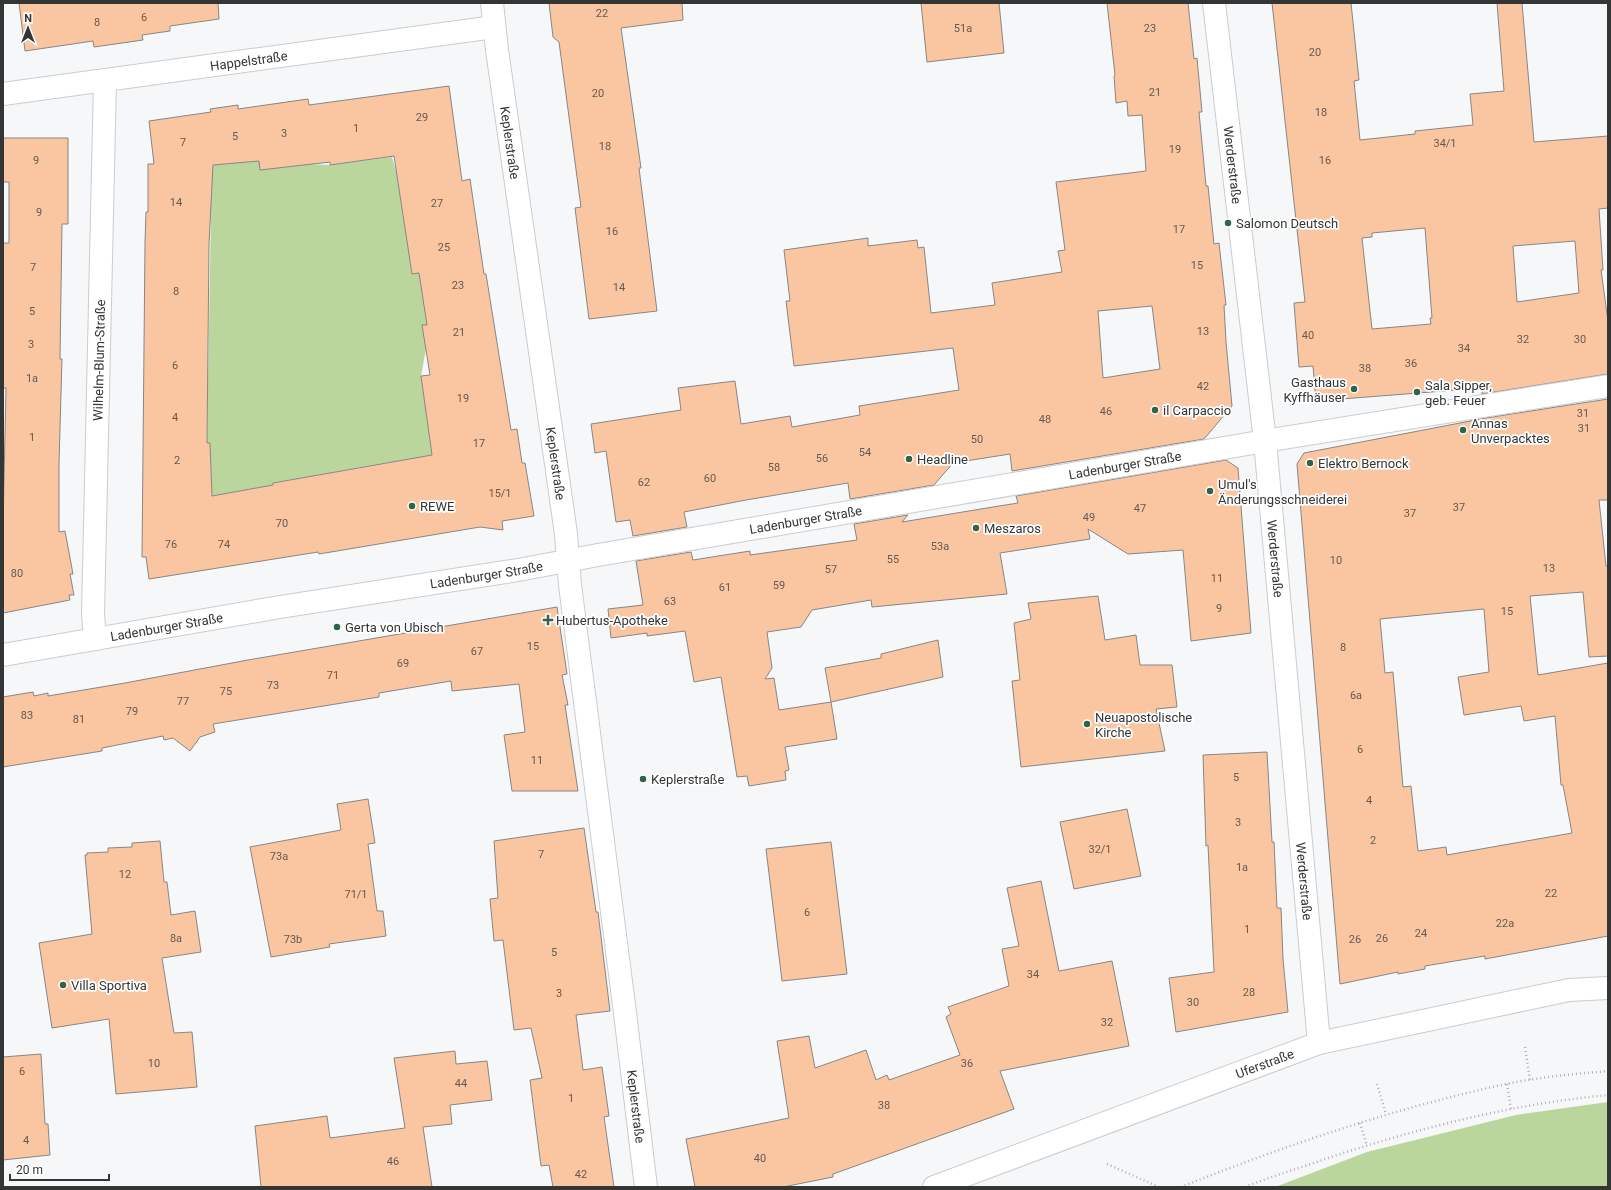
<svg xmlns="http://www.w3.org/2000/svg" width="1611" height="1190" font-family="Roboto,sans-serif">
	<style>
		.green { fill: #bbd69c }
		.building { fill: #fac6a1; stroke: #888684; fill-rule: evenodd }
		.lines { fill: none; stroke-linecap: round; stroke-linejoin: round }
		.minor-casing { stroke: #caccce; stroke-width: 24 }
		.tertiary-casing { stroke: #caccce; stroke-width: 24 }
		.path { stroke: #afb0b1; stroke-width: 2.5; stroke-dasharray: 1 3; stroke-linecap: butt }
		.minor { stroke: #fff; stroke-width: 22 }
		.tertiary { stroke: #fff; stroke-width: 22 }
		.poi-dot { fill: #306347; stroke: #fff; stroke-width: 1.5 }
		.labels { text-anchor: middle; stroke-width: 3.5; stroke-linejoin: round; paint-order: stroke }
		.number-label { font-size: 11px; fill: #665950 }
		.street-label { font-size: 13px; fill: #343535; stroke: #fff }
		.poi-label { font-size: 13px; fill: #343535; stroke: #fff; text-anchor: start }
	</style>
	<rect width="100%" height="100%" fill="#f6f7f9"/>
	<path class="green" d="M392,157L397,175L412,274L425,272L432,324L423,326L426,349L421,376L442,469L390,462L273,483V485L211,496L210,444L207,443L211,212L195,167L259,159L260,170L309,164L330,165Z
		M1608,1102V1187H1275L1367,1152L1516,1115Z"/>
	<path class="building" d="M19,3H218L219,19L170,26V31L142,35L143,40L94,47L93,41L25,51Z
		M549,3H682L683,20L621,28L641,168H639L657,311L589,319L575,208L581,207L559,42L553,37Z
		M921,3H999L1004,53L927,62Z
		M1107,3H1188L1194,59L1197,58L1202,112H1199L1206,186H1208L1214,244L1219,243L1226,305H1224L1226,342L1232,406L1204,439L1012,471L1010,454L953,463L934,485L850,499L848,483L746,500L684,512L687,527L633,536L630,520L616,522L606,451L595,453L591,424L681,410L678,388L735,381L741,424L790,416L792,427L860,415L859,406L959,390L953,348L794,366L786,301H790L784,250L868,238V246L917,240L918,248L924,247L931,313L995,305L992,283L1062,272L1058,251L1065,250L1056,182L1146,171L1142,115L1128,116L1127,101L1116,103L1114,76L1115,75ZM1152,306L1160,369L1103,378L1098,311Z
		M1272,3H1351L1359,80L1354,81L1360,140L1415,134V131L1473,125L1470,94L1504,91L1497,3H1522L1534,142L1608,136V208L1599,209L1603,270H1601L1608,321V374L1482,394V388L1316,401L1313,366L1299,367L1294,303L1305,302ZM1425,228L1432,318H1430L1431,324L1372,329L1362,238L1372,237V233ZM1575,241L1579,293L1517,302L1513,246Z
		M449,86L462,181L470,179L484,274H486L511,430L517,429L522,463H525L534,516L502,521L503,530L480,527L319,554L318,552L149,579L146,557H142L145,243L146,212H148V164H154L149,121L211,112L210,109L238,105V109L308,99L309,105ZM394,156L412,274L419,273L427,325H422L430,375L421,376L432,455L273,483V485L212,496L210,443H207L209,244L213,165L259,161L260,170L330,162V165Z
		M3,138H68V224H62L60,359H62L59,463V532L65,531L73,574H70L74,595H69L70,600L3,613V525L6,388H3V243H9V182H3Z
		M1608,399V500H1599L1606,566H1608V656L1589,657L1583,592L1530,596L1538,675L1608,663V936L1485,959V956L1425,966V969L1398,974V972L1340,984L1297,464L1304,453L1486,418ZM1484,609L1489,672L1458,677L1464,715L1521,706L1524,721L1555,716L1561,785H1563L1572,833L1447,855L1446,847L1418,851L1411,786L1403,787L1393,672L1385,673L1380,619Z
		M1226,460L1238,468L1251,633L1191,641L1183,550L1128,554L1088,529L1090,539L1000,553L1007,594L872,607L871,600L812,610L801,627L767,632L772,668L765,679L774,678L779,710L831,702L837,739L785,747L789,770L785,771L786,780L749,786L747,776L737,777L721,677L694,682L685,631L647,636V633L611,638L608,609L643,605L636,561L691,552L693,560L750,551V555L857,540L854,524L908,515L902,522L993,507L1018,503L1016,496Z
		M1098,596L1105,640L1136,635L1140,665H1172L1177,707L1156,709L1165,751L1021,767L1012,681L1020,680L1014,623L1031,619L1028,603Z
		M557,607L567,674L562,675L568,705H565L578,791H512L504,735L525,732L519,684L452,691L451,681L379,693V697L213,724L215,732L200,737L190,751L173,738L164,740L163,736L102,748V751L3,767V697L33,692L34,696L48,693V696L125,683L248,660Z
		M938,640L943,677L831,702L825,668L881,658V654Z
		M1267,752L1272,842H1274L1277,908H1281L1283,959L1288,1012L1176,1032L1169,978L1214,972L1208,845L1206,846L1203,755Z
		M368,799L375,843L368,844L377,911H383L386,936L329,944L330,947L271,957L250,847L341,830L337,804Z
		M1127,809L1141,876L1074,889L1060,822Z
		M584,828L596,912H598L610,1011L576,1015L583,1070L602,1067L609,1116L604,1117L614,1187H553L549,1165L541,1166L530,1080L542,1078L531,1028L514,1030L503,940L494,941L490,899L498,898L494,841Z
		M160,841L164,882H167L171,915L195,911L201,952L162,958L174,1033L192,1032L197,1087L116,1094L109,1019L52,1028L39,943L92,934L85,855H87V853L108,852V848L132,847V843Z
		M831,842L847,974L782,981L766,849Z
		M1041,881L1059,971L1112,961L1129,1046L1000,1071L1014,1109L833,1174V1177L783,1187H695L686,1139L789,1118L777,1041L809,1036L815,1068L866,1050L876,1080L887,1075L889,1080L960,1055L946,1017L951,1014L948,1007L1009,986L1002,949L1019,946L1007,888Z
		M455,1051L456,1064L487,1061L492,1100L450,1105L452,1124L423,1127L432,1187H261L255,1126L327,1116L330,1138L405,1128L394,1058Z
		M41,1054L45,1124H48L50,1155L3,1160V1057Z"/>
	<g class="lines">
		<defs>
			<g id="minor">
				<path id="s1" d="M492,3L497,50L566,534L570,585L624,1005L646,1187"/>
				<path id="s2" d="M1214,3L1265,441L1319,1043"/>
				<path id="s3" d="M3,94L494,27"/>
				<path id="s4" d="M95,639L93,614L105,81"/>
				<path id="s5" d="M3,655L280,607L518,570L598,555L1265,441L1608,386"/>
			</g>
			<g id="tertiary">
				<path id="s6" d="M934,1187L1319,1043L1569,990L1608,988"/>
			</g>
		</defs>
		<use href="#minor" class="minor-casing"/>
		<use href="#tertiary" class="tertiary-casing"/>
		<path class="path" d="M1525,1047L1530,1080
			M1377,1084L1386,1114
			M1507,1084L1511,1109
			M1360,1123L1367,1146
			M1107,1164L1159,1187
			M1181,1187C1287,1145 1395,1108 1506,1084C1540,1077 1574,1074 1608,1071
			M1245,1187C1272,1176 1300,1168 1328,1158C1419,1128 1512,1104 1608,1095"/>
		<use href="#minor" class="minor"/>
		<use href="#tertiary" class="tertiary"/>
	</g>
	<g class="poi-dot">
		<circle cx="1228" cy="223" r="4"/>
		<circle cx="1354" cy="389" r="4"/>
		<circle cx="1417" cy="392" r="4"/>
		<circle cx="1155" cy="410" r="4"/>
		<circle cx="1463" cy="430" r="4"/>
		<circle cx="909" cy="459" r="4"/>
		<circle cx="1310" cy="463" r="4"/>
		<circle cx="1210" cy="491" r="4"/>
		<circle cx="412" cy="506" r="4"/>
		<circle cx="976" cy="528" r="4"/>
		<path d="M546 614h4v4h4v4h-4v4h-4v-4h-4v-4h4z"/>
		<circle cx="337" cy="627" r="4"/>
		<circle cx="1087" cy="724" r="4"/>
		<circle cx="643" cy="779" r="4"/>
		<circle cx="63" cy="985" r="4"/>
	</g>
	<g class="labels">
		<g class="number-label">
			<text x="602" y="17">22</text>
			<text x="144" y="21">6</text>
			<text x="97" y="26">8</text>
			<text x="963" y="32">51a</text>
			<text x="1150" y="32">23</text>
			<text x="1315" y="56">20</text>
			<text x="1155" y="96">21</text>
			<text x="598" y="97">20</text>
			<text x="1321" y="116">18</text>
			<text x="422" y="121">29</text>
			<text x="356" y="132">1</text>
			<text x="284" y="137">3</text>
			<text x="235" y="140">5</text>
			<text x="183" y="146">7</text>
			<text x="1445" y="147">34/1</text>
			<text x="605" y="150">18</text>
			<text x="1175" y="153">19</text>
			<text x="36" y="164">9</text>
			<text x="1325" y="164">16</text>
			<text x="176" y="206">14</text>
			<text x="437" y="207">27</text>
			<text x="39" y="216">9</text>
			<text x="1179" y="233">17</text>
			<text x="612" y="235">16</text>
			<text x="444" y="251">25</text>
			<text x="1197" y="269">15</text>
			<text x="33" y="271">7</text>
			<text x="458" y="289">23</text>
			<text x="619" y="291">14</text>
			<text x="176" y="295">8</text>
			<text x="32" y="315">5</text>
			<text x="1203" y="335">13</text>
			<text x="459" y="336">21</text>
			<text x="1308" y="339">40</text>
			<text x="1523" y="343">32</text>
			<text x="1580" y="343">30</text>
			<text x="31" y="348">3</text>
			<text x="1464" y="352">34</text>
			<text x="1411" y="367">36</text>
			<text x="175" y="369">6</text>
			<text x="1365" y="372">38</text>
			<text x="32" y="382">1a</text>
			<text x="1203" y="390">42</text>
			<text x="463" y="402">19</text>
			<text x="1106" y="415">46</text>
			<text x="1583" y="417">31</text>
			<text x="175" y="421">4</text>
			<text x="1045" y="423">48</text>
			<text x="1584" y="432">31</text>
			<text x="32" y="441">1</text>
			<text x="977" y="443">50</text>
			<text x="479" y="447">17</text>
			<text x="865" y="456">54</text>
			<text x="822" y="462">56</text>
			<text x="177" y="464">2</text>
			<text x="774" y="471">58</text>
			<text x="710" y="482">60</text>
			<text x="644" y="486">62</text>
			<text x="500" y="497">15/1</text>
			<text x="1459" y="511">37</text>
			<text x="1140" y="512">47</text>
			<text x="1410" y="517">37</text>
			<text x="1089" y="521">49</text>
			<text x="282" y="527">70</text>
			<text x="171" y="548">76</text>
			<text x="224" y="548">74</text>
			<text x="940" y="550">53a</text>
			<text x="893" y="563">55</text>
			<text x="1336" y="564">10</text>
			<text x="1549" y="572">13</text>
			<text x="831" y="573">57</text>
			<text x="17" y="577">80</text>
			<text x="1217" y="582">11</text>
			<text x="779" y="589">59</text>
			<text x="725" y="591">61</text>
			<text x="670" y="605">63</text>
			<text x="1219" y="612">9</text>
			<text x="1507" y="615">15</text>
			<text x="533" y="650">15</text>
			<text x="1343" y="651">8</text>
			<text x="477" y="655">67</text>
			<text x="403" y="667">69</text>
			<text x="333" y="679">71</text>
			<text x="273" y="689">73</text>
			<text x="226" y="695">75</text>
			<text x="1356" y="699">6a</text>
			<text x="183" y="705">77</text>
			<text x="132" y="715">79</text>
			<text x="27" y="719">83</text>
			<text x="79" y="723">81</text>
			<text x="1360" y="753">6</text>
			<text x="537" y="764">11</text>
			<text x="1236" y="781">5</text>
			<text x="1369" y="804">4</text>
			<text x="1238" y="826">3</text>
			<text x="1373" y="844">2</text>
			<text x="1100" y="853">32/1</text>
			<text x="541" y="858">7</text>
			<text x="279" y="860">73a</text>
			<text x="1242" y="871">1a</text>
			<text x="125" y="878">12</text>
			<text x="1551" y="897">22</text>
			<text x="356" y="898">71/1</text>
			<text x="807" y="916">6</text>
			<text x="1505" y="927">22a</text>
			<text x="1247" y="933">1</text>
			<text x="1421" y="937">24</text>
			<text x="176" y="942">8a</text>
			<text x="1382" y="942">26</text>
			<text x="293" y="943">73b</text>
			<text x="1355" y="943">26</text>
			<text x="554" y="956">5</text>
			<text x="1033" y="978">34</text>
			<text x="1249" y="996">28</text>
			<text x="559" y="997">3</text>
			<text x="1193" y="1006">30</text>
			<text x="1107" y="1026">32</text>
			<text x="154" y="1067">10</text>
			<text x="967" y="1067">36</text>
			<text x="22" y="1075">6</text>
			<text x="461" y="1087">44</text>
			<text x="571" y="1102">1</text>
			<text x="884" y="1109">38</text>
			<text x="26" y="1144">4</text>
			<text x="760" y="1162">40</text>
			<text x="393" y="1165">46</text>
			<text x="581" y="1178">42</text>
		</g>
		<g class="street-label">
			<text dy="5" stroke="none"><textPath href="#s3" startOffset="248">Happelstraße</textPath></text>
			<text dy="5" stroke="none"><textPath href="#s1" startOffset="141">Keplerstraße</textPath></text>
			<text dy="5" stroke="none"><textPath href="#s2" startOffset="163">Werderstraße</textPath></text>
			<text dy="5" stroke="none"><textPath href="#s4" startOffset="279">Wilhelm-Blum-Straße</textPath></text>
			<text dy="5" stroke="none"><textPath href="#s1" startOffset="465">Keplerstraße</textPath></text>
			<text dy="5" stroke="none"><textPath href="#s5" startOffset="1138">Ladenburger Straße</textPath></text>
			<text dy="5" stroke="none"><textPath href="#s5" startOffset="814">Ladenburger Straße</textPath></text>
			<text dy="5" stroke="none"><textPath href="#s2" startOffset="559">Werderstraße</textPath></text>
			<text dy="5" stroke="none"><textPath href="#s5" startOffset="490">Ladenburger Straße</textPath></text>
			<text dy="5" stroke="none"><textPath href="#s5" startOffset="166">Ladenburger Straße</textPath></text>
			<text dy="5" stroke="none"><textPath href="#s2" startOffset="883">Werderstraße</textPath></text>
			<text dy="5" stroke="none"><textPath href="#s6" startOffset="353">Uferstraße</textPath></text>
			<text dy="5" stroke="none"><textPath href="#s1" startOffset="1113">Keplerstraße</textPath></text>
		</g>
		<g class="poi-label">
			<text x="1236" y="228">Salomon Deutsch</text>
			<text x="1346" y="387" text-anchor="end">Gasthaus<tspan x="1346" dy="15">Kyffhäuser</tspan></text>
			<text x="1425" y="390">Sala Sipper,<tspan x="1425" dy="15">geb. Feuer</tspan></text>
			<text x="1163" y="415">il Carpaccio</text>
			<text x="1471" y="428">Annas<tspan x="1471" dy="15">Unverpacktes</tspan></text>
			<text x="917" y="464">Headline</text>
			<text x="1318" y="468">Elektro Bernock</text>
			<text x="1218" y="489">Umul's<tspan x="1218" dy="15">Änderungsschneiderei</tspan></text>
			<text x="420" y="511">REWE</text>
			<text x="984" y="533">Meszaros</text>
			<text x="556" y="625">Hubertus-Apotheke</text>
			<text x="345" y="632">Gerta von Ubisch</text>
			<text x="1095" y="722">Neuapostolische<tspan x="1095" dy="15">Kirche</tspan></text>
			<text x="651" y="784">Keplerstraße</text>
			<text x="71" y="990">Villa Sportiva</text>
		</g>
	</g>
	<rect width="1611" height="1190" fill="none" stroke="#343535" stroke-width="8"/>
	<g transform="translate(28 28)" stroke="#ffffff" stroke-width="3" paint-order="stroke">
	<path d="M0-3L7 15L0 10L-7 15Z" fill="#343535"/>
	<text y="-6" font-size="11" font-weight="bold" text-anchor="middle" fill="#343535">N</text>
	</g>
	<path d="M10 1174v6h99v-6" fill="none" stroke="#343535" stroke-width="2"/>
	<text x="16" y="1174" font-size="12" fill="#343535" stroke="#ffffff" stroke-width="3" paint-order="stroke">20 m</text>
</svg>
